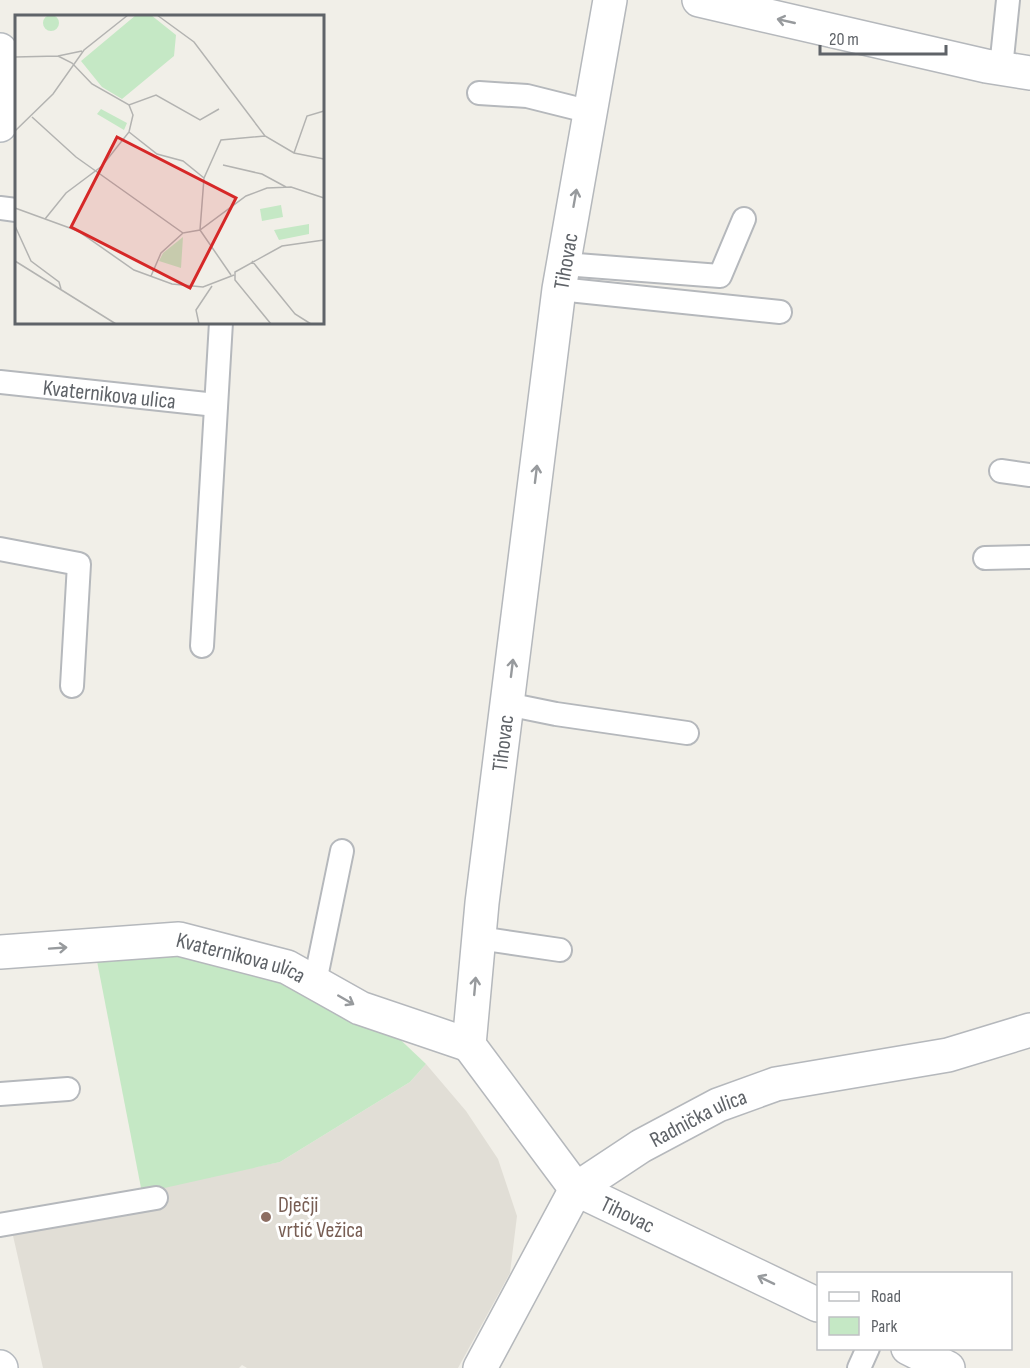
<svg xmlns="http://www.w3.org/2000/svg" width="1030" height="1368" font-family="'Sofia Sans Condensed',sans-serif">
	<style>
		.education { fill: #e1ded6 }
		.green { fill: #c5e8c5 }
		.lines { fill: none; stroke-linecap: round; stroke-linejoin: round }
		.lane-casing { stroke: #b5b8bc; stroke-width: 26 }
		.street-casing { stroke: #b5b8bc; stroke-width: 36 }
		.secondary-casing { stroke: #b6babf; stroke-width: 36 }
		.lane { stroke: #fff; stroke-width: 22 }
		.street { stroke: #fff; stroke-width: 33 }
		.secondary { stroke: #fff; stroke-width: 33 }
		.oneway { stroke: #979a9d }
		.education-dot { fill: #8d6e63; stroke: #fff; stroke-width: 2 }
		.labels { text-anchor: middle; stroke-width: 6; stroke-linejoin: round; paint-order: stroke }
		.street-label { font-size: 22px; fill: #5f6368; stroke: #fff }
		.education-label { font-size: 22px; fill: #785e54; stroke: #fff; text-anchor: start }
		.inset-road { fill: none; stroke: #b3b3b1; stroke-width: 1.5 }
		.view { fill: #d62828; fill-opacity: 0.15; stroke: #d62828; stroke-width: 3 }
		.inset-edge { fill: none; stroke: #5f6368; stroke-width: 3 }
	</style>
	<rect width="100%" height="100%" fill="#f1efe8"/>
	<path class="education" d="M426,1064L466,1111L498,1159L517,1216L510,1273L458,1368H247L242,1365L239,1368H43L9,1218L280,1162L410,1082Z"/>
	<path class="green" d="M96,956L192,957L265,973L388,1028L426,1064L410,1082L280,1162L142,1193Z"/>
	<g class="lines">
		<defs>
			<g id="lane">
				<path d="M1001,68L1008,0"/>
				<path d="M479,93L527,96L591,112"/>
				<path d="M0,208L16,210"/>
				<path d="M564,264L720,276L744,219"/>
				<path d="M559,289L780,312"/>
				<path id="s1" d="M0,382L216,405"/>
				<path d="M1001,471L1030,475"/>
				<path d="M0,549L79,564L72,686"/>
				<path d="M985,558L1030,557"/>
				<path d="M202,646L221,322"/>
				<path d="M507,704L556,714L687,733"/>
				<path d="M479,938L560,950"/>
				<path d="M315,982L342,851"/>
				<path d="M0,1094L68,1089"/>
				<path d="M0,1225L156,1198"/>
				<path d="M859,1368L868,1348"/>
			</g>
			<g id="street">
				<path id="s2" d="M610,0L559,289L482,903L469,1045L576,1189L818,1305"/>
				<path d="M699,0L986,66L1030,73"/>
				<path id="s3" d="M0,952L179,939L287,967L360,1008L469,1045"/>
				<path d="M908,1348L948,1368"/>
				<path id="s4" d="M480,1368L576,1189L641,1146L718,1105L776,1084L948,1055L1030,1030"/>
			</g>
			<path id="secondary" d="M0,50V125
				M0,1367L1,1368"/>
		</defs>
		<use href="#lane" class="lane-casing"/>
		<use href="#street" class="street-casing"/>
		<use href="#secondary" class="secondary-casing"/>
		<use href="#lane" class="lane"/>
		<use href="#street" class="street"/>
		<use href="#secondary" class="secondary"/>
	</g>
	<defs><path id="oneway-shaft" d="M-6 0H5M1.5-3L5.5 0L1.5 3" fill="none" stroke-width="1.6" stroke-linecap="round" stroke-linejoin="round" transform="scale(1.5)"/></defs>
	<g class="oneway">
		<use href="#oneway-shaft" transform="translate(786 21) rotate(-167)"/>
		<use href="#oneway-shaft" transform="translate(575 198) rotate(-80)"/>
		<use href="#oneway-shaft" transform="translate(536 474) rotate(-83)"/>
		<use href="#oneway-shaft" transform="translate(512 668) rotate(-83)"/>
		<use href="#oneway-shaft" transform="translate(58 948) rotate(-4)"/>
		<use href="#oneway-shaft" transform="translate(475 986) rotate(-85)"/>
		<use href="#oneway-shaft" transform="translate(346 1000) rotate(30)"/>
		<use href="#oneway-shaft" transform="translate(766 1280) rotate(-154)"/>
	</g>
	<circle class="education-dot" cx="266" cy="1217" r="6"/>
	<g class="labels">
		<g class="street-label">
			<text transform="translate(565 261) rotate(-80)" y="8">Tihovac</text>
			<text dy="8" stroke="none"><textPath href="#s1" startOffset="110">Kvaternikova ulica</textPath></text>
			<text transform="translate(502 743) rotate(-83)" y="8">Tihovac</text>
			<text dy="8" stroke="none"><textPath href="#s3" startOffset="244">Kvaternikova ulica</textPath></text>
			<text dy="8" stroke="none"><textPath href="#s4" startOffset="345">Radnička ulica</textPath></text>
			<text dy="8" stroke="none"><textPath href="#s2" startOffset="1292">Tihovac</textPath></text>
		</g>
		<g class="education-label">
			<text x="278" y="1212">Dječji<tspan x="278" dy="25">vrtić Vežica</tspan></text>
		</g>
	</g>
	<g transform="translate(15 15)">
		<rect width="309" height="309" fill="#f1efe8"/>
		<path d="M121,0H136L161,20L159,41L107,84L87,72L66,46ZM28 8a8 8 0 1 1 16 0a8 8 0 1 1-16 0ZM86,94L112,108L109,115L82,99ZM266,190L268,202L247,206L245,194ZM294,209V219L264,225L259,215ZM168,222L166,253L144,246L148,238Z" fill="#c5e8c5"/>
		<path class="inset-road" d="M142,0L179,27L250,121L279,138L309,144M43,41L57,48L77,69L114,90L141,80L185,105L204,94M0,42L43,41L67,36M17,102L61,142L168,218L185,215L231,181L252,173L276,172L309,183M0,116L38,79L69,35L113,0M114,117L142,139L168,146L189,163L185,215L216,260M279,138L292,101L309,96M208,150L247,159L271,172M189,163L206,125L250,121M0,193L63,216L119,255L157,269L188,272L219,260M30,204L51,178L87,151L114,117L118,100L114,90M0,211L16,246L44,267L46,274M0,246L101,309M237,246L280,299L296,309M136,261L146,238L168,218M184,309L181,295L197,271M256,309L220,265V257L267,231L309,225"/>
		<path class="view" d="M102,122L221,183L175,273L56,212Z"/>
		<rect width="309" height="309" class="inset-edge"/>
	</g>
	<rect x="817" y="1272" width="195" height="78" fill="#ffffff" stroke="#bfc1c3" stroke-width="1.5"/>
	<rect x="829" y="1292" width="30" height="9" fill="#ffffff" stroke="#bfc1c3" stroke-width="1.5"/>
	<text x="871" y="1302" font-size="18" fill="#5f6368">Road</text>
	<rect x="829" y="1317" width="30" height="18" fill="#c5e8c5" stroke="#bfc1c3" stroke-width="1.5"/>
	<text x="871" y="1332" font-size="18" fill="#5f6368">Park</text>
	<path d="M820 45v9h126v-9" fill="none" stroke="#5f6368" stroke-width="3"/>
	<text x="829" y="45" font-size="18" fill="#5f6368" stroke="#ffffff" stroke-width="4.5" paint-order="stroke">20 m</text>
</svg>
